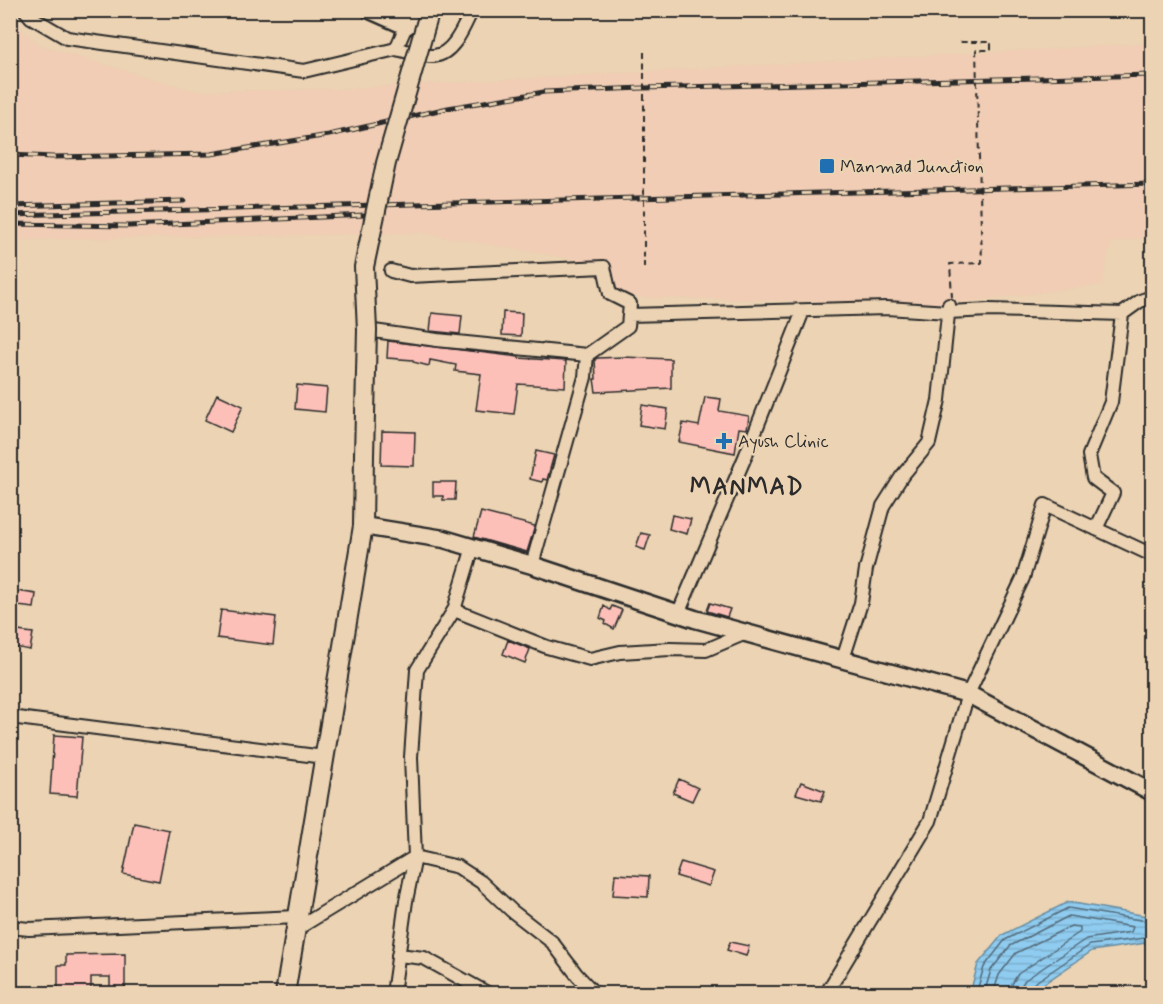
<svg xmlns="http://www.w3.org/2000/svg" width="1163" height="1004" font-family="Mynerve,sans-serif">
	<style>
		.built { fill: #f0cdb4 }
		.water { fill: url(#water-rules); stroke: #678ca1; stroke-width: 1.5 }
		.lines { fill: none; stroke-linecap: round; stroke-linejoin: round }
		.shore { stroke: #536b7a; stroke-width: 1.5 }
		.building { fill: #fcc0b8; stroke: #2b2b2b; stroke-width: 1.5 }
		.minor-casing { stroke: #2b2b2b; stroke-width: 16 }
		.major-casing { stroke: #2b2b2b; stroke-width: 21 }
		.highway-casing { stroke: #2b2b2b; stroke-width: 22 }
		.minor { stroke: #ebd3b3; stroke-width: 12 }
		.major { stroke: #ebd3b3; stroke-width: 16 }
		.highway { stroke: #ebd3b3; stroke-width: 18 }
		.rail-casing { stroke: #2b2b2b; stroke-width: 5 }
		.rail { stroke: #ebd3b3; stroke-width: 3; stroke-dasharray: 9; stroke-linecap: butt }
		.highway-bridge-casing { stroke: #2b2b2b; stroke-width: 22; stroke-linecap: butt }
		.path-bridge { stroke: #2b2b2b; stroke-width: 2; stroke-dasharray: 6 4.5; stroke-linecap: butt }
		.highway-bridge { stroke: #ebd3b3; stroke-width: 18 }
		.poi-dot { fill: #1f6fb2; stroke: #ebd3b3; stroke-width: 2 }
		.labels { text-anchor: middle; stroke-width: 5; stroke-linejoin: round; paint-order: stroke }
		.poi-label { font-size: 18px; fill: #2b2b2b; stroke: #ebd3b3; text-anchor: start }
		.district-label { font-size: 24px; font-weight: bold; letter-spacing: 1.5px; fill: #2b2b2b; stroke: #ebd3b3 }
	</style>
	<defs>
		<pattern id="water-rules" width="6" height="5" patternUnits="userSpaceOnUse" patternTransform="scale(1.5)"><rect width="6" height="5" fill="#8fccf0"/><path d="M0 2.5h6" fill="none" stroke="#7cafce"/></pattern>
	</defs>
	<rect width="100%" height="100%" fill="#ebd3b3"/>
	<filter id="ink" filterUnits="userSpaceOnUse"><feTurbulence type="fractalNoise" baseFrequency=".0167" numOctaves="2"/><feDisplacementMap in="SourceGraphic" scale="12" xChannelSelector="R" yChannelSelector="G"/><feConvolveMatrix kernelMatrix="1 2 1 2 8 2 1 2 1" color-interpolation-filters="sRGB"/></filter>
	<g filter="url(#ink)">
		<path class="built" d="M10,18L39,45L195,91L336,89L1152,43V237L1111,243L1102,285L949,304L617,297L608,265L422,233L11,240Z"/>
		<path class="water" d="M1068,902L1152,917V942L1092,951L1030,993H970L978,964L1002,935Z"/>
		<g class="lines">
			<path class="shore" d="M976,994L984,967L1005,940L1068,908L1152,922
				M984,994L991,970L1010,946L1069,916L1133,927L1131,932L1086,939L1025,980L1021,986L1020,994
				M993,994L999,975L1016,953L1071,926L1080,927V932L1018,974L1012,984L1011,994
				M1027,994L1030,986L1090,945L1152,937"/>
		</g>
		<path class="building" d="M503,312L522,313L521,336L502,335Z
			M432,313L462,316L460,334L430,331Z
			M388,341L519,357V358L566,361L565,387L518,384L514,414L476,410L481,374L455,371L456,365L430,360L429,366L413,362V360L387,358Z
			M623,357L671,359V388L596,392L594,379H596L595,359L598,358Z
			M297,385L327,388L325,412L295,409Z
			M217,394L243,406L231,432L205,420Z
			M705,397L721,399L719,411L749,416L747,429L739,428L735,453L679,442L683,423L699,426Z
			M642,405L668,409L665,429L639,425Z
			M382,431L415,432L414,466L381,465Z
			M536,451L554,455L547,480L543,479L542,482L530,479Z
			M433,482H456L455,500H443V496H433Z
			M481,512L535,526L527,552L474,537Z
			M672,515L691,519L687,534L669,529Z
			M641,533L650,535L645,550L636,547Z
			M10,590L36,594L34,608L10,605Z
			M710,603L730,609L727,617L707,611Z
			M604,606L610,610L612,606L622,610L614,629L605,624L606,621L600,618Z
			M221,610L276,617L273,645L217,638Z
			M10,630L33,633L30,650L10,646Z
			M508,640L530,649L525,663L503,654Z
			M54,735L82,737L77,796L50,794Z
			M679,779L698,788L692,801L673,793Z
			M801,782L825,791L821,801L796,794Z
			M134,823L169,830L159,881L123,874Z
			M681,862L714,872L709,886L676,876Z
			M615,874L649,876L648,897L613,895Z
			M730,942L749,946L746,956L727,950Z
			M125,954V993H110V977H91V993H58V965H66V955Z"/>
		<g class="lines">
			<defs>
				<path id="minor" d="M25,10L31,17L67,38L304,71L396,49L406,26
					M396,49C408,51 423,57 434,56C454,54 464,26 472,10
					M391,271L410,276L604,267L610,294L630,304L628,326L587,355
					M629,315L887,308L948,312L989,310L1122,314
					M367,330L437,340L587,355L585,377L532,565
					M1096,529L1113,493L1093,478L1089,455L1111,402L1122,314L1140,301L1152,297
					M473,547L454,610L547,647L590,659L620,652L670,649L706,650L746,633
					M678,614L745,457L803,311
					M843,659L861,603L866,569L883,506L902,476L929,443L939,400L949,305
					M10,717L324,757
					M10,927L29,929L297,917
					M295,930L415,857L411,757L417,670L454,610
					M398,955L424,958L489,994
					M393,994L406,901L415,857L458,867L481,882L512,911L552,942L577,975L595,994
					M826,994L930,821L968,694L1023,578L1045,505L1152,555"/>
				<path id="major" d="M370,10L406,26L414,21L419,10
					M363,526L444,539L532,565L695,619L968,694L1152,792"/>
				<path id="highway" d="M285,994L363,526L364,455"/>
			</defs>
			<use href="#minor" class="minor-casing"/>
			<use href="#major" class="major-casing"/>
			<use href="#highway" class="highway-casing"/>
			<use href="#minor" class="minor"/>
			<use href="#major" class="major"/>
			<use href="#highway" class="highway"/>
			<defs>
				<path id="rail" d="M10,155L53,157L211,154L329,135L448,108L544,92L643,88L1152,75
					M10,206L184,201
					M10,215L1152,184
					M10,224L129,226L365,215"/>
			</defs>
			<use href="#rail" class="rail-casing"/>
			<use href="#rail" class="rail"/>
			<defs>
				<path id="highway-bridge" d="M364,455L367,330L364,267L386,163L430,10"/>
			</defs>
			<use href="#highway-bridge" class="highway-bridge-casing"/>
			<path class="path-bridge" d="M644,52V270
				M952,297L950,264L982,263L976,50H991V42H960"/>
			<use href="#highway-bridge" class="highway-bridge"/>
		</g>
	</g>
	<g class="poi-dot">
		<rect x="819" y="158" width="16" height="16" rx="3"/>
		<path d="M721 432h6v6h6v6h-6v6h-6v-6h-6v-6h6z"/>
	</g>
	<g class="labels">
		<g class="poi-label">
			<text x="840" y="172">Manmad Junction</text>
			<text x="738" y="447">Ayush Clinic</text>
		</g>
		<g class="district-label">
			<text x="747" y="494">MANMAD</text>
		</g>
	</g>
	<rect width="1163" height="1004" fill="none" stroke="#ebd3b3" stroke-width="36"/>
	<rect x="18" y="18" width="1127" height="968" fill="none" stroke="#2b2b2b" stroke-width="2" filter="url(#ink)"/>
</svg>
